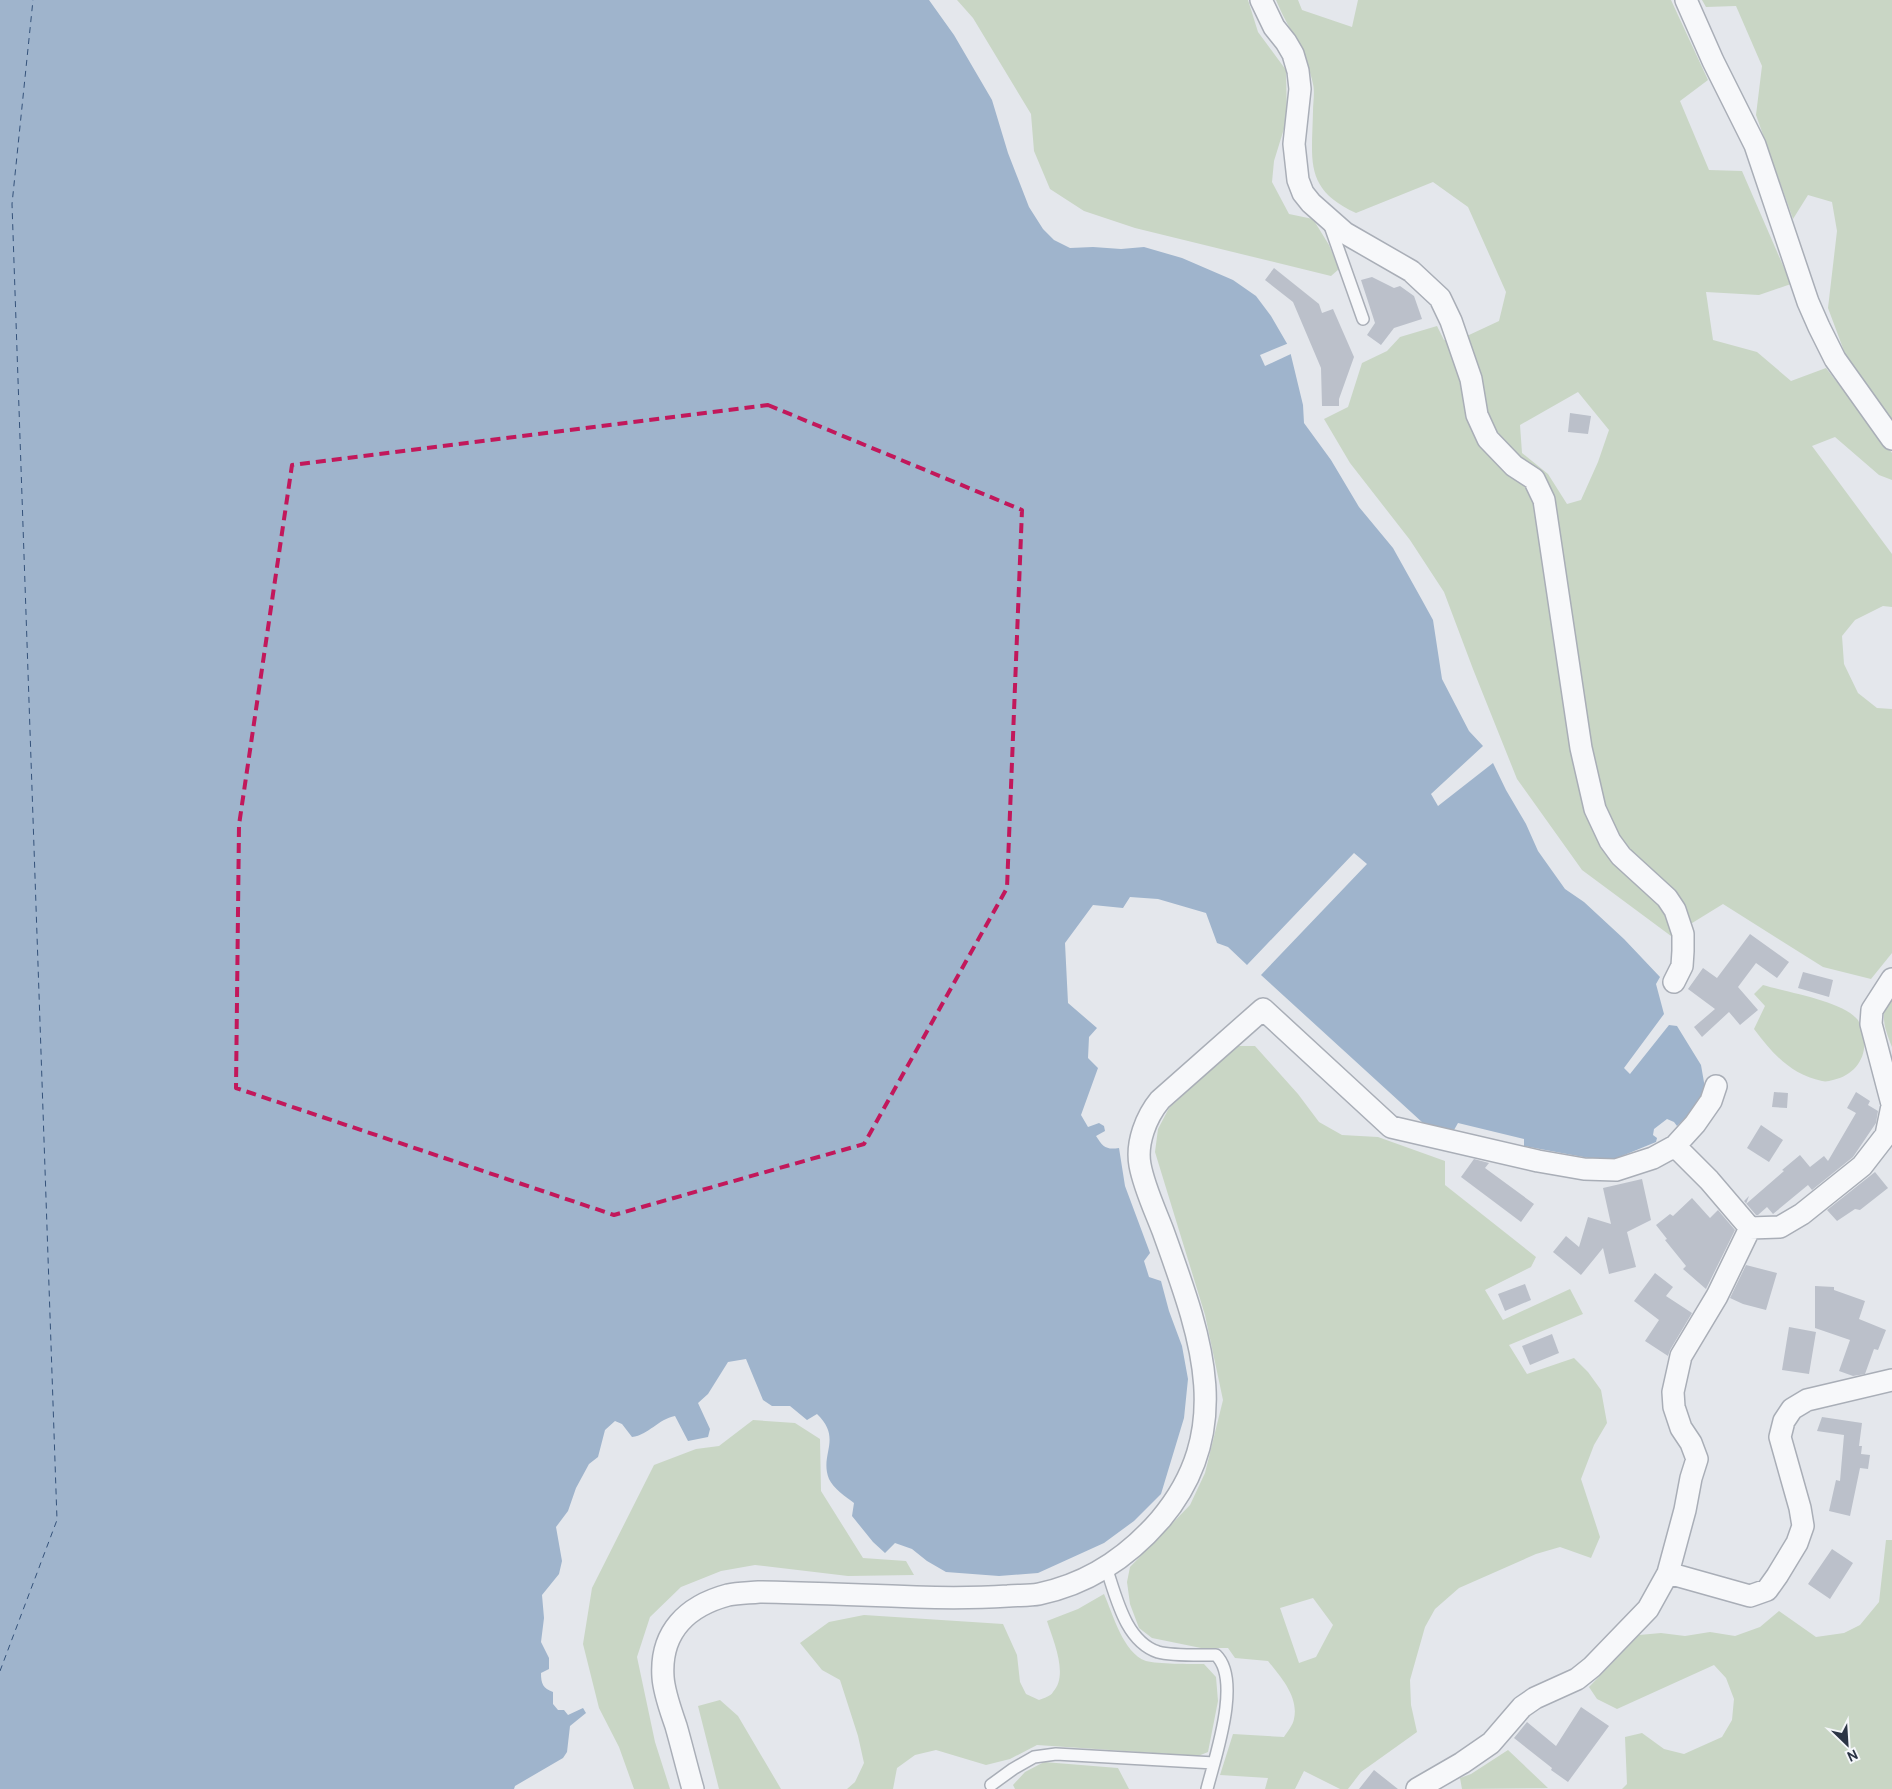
<svg xmlns="http://www.w3.org/2000/svg" width="1892" height="1789" font-family="Overpass,sans-serif">
	<style>
		.green { fill: #c9d6c5; fill-rule: evenodd }
		.water { fill: #9fb4cc }
		.pier { fill: #e4e7ec }
		.lines { fill: none; stroke-linecap: round; stroke-linejoin: round }
		.ferry { stroke: #34527a; stroke-width: 1; stroke-dasharray: 6 5; stroke-linecap: butt }
		.building { fill: #bbc0ca }
		.lane-casing { stroke: #a9aeb7; stroke-width: 14 }
		.street-casing { stroke: #a9aeb7; stroke-width: 24 }
		.lane { stroke: #f7f8fa; stroke-width: 11 }
		.street { stroke: #f7f8fa; stroke-width: 21 }
		.marked { fill: none; stroke: #c2185b; stroke-width: 4; stroke-dasharray: 10 6; stroke-linejoin: round }
	</style>
	<rect width="100%" height="100%" fill="#e4e7ec"/>
	<path class="green" d="M957,0H1248L1258,32L1286,70L1287,119L1274,161L1272,182L1289,214L1313,219L1329,245L1339,269L1331,276L1135,228L1084,211L1050,189L1034,151L1031,114L973,18Z
		M1276,0H1298L1302,10L1352,27L1358,0H1671L1708,80L1680,101L1709,170L1742,171L1791,284L1759,295L1706,292L1713,340L1757,352L1791,381L1826,368L1892,453V480L1879,475L1835,437L1812,446L1892,554V607L1883,606L1855,620L1842,636L1844,664L1858,693L1877,708L1892,709V953L1871,979L1823,967L1723,904L1671,936L1582,870L1517,779L1473,669L1444,592L1410,540L1350,463L1324,419L1348,407L1362,363L1387,351L1400,337L1437,326L1444,340L1469,335L1499,321L1506,292L1468,207L1433,182L1356,213C1304,189 1312,161 1313,111C1313,103 1315,92 1313,84C1308,56 1287,27 1276,0ZM1578,392L1609,430L1598,462L1581,500L1567,504L1548,474L1522,453L1520,425Z
		M1702,0H1892V422L1850,367L1828,308L1837,231L1832,202L1808,195L1793,219L1756,115L1762,66L1736,6L1706,7Z
		M1763,985C1786,992 1841,1001 1856,1018C1859,1020 1860,1025 1861,1028C1871,1051 1858,1075 1833,1080C1829,1081 1826,1082 1822,1081C1791,1075 1772,1053 1754,1029L1765,1006L1754,994Z
		M1892,996V1047C1885,1029 1878,1013 1892,996Z
		M1237,1046H1255L1298,1094L1319,1122L1342,1135L1378,1137L1445,1161V1185L1536,1257L1531,1267L1485,1290L1503,1320L1570,1289L1583,1314L1509,1345L1527,1374L1574,1358L1588,1372L1601,1390L1607,1423L1594,1445L1581,1479L1600,1537L1591,1558L1560,1547L1536,1554L1459,1588L1435,1609L1425,1627L1410,1680L1411,1705L1417,1732L1361,1772L1348,1789H1340L1304,1771L1295,1789H1265L1268,1778L1220,1775L1233,1734L1284,1737C1287,1732 1293,1725 1294,1719C1299,1697 1281,1677 1268,1661L1235,1658L1228,1648H1201L1152,1638L1139,1628L1130,1604L1127,1582L1130,1567L1190,1505L1205,1473L1223,1400L1205,1315L1155,1152L1158,1129L1169,1108ZM1313,1598L1333,1625L1316,1657L1299,1663L1280,1608Z
		M753,1420L795,1423L820,1439L821,1491L863,1558L906,1561L914,1575L848,1576L755,1565L721,1571L681,1587L650,1617L637,1657L655,1742L670,1789H634L619,1747L599,1708L583,1644L592,1588L654,1465L696,1449L719,1446Z
		M1886,1540H1892V1789H1622L1627,1784L1625,1737L1642,1733L1664,1749L1684,1754L1722,1737L1732,1720L1734,1699L1726,1678L1714,1665L1617,1709L1597,1699L1589,1687L1639,1635L1661,1633L1685,1636L1710,1632L1735,1636L1760,1627L1779,1611L1816,1637L1844,1633L1860,1625L1879,1602Z
		M1104,1594C1113,1614 1123,1653 1146,1661C1158,1664 1190,1664 1204,1664L1216,1677L1218,1701L1208,1752L1198,1756L1037,1745L1010,1759L986,1765L936,1750L915,1755L897,1768L893,1789H847L855,1782L864,1763L858,1736L840,1680L822,1670L800,1643L829,1622L864,1615L1003,1624L1017,1655L1020,1682L1026,1694L1039,1700C1044,1698 1051,1696 1053,1692C1069,1675 1053,1640 1047,1621L1078,1609Z
		M720,1700L738,1716L781,1789H719L698,1706Z
		M1508,1750L1548,1788L1462,1789L1460,1778L1471,1774Z
		M1044,1762L1118,1768L1129,1789H1015L1013,1785L1025,1772Z"/>
	<path class="water" d="M0,0H929L954,35L992,100L1008,153L1029,207L1043,229L1054,240L1070,248L1093,247L1121,249L1144,247L1182,258L1233,280L1256,296L1271,316L1289,347L1303,405L1304,423L1331,460L1359,507L1393,548L1422,600L1433,620L1442,679L1469,731L1483,746L1431,794L1438,806L1493,763L1506,790L1526,824L1538,851L1565,889L1584,902L1624,939L1660,977L1656,984L1664,1014L1624,1068L1630,1074L1669,1025L1677,1026L1701,1065L1705,1088L1697,1107L1677,1126L1674,1122L1667,1119L1654,1129L1653,1135L1657,1138L1656,1142L1617,1158L1594,1159L1524,1146V1139L1458,1123L1454,1130L1423,1123L1261,975L1367,864L1354,853L1247,965L1228,947L1217,943L1206,913L1158,899L1130,897L1123,908L1093,905L1065,943L1068,1003L1097,1028L1089,1037L1088,1058L1098,1068L1081,1115L1088,1127L1099,1123L1104,1126L1105,1131L1096,1136C1103,1147 1106,1150 1119,1148L1125,1186L1150,1253L1144,1261L1149,1277L1161,1281L1169,1311L1182,1346L1188,1379L1184,1418L1161,1494L1134,1521L1104,1543L1038,1573L999,1576L946,1572L927,1561L912,1549L895,1543L885,1553L873,1542L852,1516L854,1503C846,1497 833,1488 829,1479C819,1454 843,1439 817,1414L807,1420L790,1406H772L763,1400L746,1359L728,1362L708,1394L698,1403L710,1429L708,1437L688,1441L675,1416C658,1419 649,1435 632,1437L622,1424L615,1421L605,1430L598,1457L589,1464L576,1488L568,1511L556,1527L562,1561L559,1574L542,1595L544,1618L541,1642L549,1658V1669L541,1673C541,1684 543,1688 553,1692V1704L558,1710H564L568,1715L583,1708L586,1713L570,1726L567,1752L563,1758L515,1786L514,1789H0Z"/>
	<path class="pier" d="M1289,343L1293,353L1265,366L1260,355Z"/>
	<g class="lines">
		<path class="ferry" d="M0,1671L57,1520L12,204L33,0"/>
	</g>
	<path class="building" d="M1274,268L1319,304L1322,313L1333,309L1354,357L1339,399V406H1322L1321,368L1293,302L1265,280Z
		M1372,277L1394,288L1400,286L1414,296L1422,319L1394,328L1381,345L1367,335L1375,323L1361,280Z
		M1570,413L1591,416L1588,434L1568,432Z
		M1750,934L1789,962L1777,978L1756,963L1738,987L1758,1010L1740,1025L1729,1012L1702,1037L1694,1027L1715,1009L1688,989L1703,968L1717,978Z
		M1803,972L1833,980L1829,997L1798,988Z
		M1774,1092L1788,1093L1787,1108L1772,1107Z
		M1856,1092L1870,1101L1868,1105L1878,1111L1876,1123L1853,1157L1812,1190L1808,1185L1773,1214L1767,1207L1758,1215H1756L1744,1201L1749,1196L1746,1204L1784,1171L1782,1170L1800,1155L1810,1167L1824,1156L1828,1161L1856,1113L1847,1108Z
		M1761,1125L1783,1140L1769,1162L1747,1148Z
		M1474,1159L1489,1163L1485,1168L1534,1204L1521,1222L1461,1177Z
		M1875,1172L1888,1188L1860,1210L1855,1209L1837,1221L1827,1210Z
		M1642,1179L1651,1220L1627,1232L1636,1267L1609,1274L1603,1248L1581,1275L1553,1252L1566,1236L1579,1247L1588,1217L1611,1224L1603,1188Z
		M1692,1198L1710,1218L1718,1210L1735,1230L1706,1289L1683,1269L1686,1266L1665,1240L1667,1239L1656,1225L1670,1214L1673,1216Z
		M1746,1265L1777,1273L1766,1310L1743,1304L1730,1298Z
		M1655,1273L1673,1287L1666,1296L1692,1313L1670,1350L1668,1356L1645,1341L1659,1320L1634,1301Z
		M1525,1284L1531,1300L1505,1311L1498,1294Z
		M1815,1286L1834,1287V1290L1865,1301L1859,1319L1886,1330L1878,1350L1874,1349L1865,1374L1853,1376L1839,1371L1850,1340L1815,1328Z
		M1789,1327L1816,1332L1809,1374L1782,1370Z
		M1552,1334L1559,1353L1530,1365L1522,1346Z
		M1822,1417L1862,1423L1859,1446H1862L1861,1454L1870,1455L1868,1469L1860,1468L1850,1516L1829,1511L1836,1480L1840,1481L1844,1435L1817,1431Z
		M1832,1549L1853,1563L1830,1599L1808,1584Z
		M1581,1707L1609,1726L1568,1782L1551,1770L1552,1768L1514,1738L1527,1722L1556,1746Z
		M1374,1770L1398,1789H1359Z"/>
	<g class="lines">
		<defs>
			<path id="lane" d="M1329,223L1363,319
				M1106,1567C1116,1596 1125,1641 1158,1652C1172,1656 1201,1655 1216,1655C1242,1680 1215,1757 1207,1789
				M991,1785L1013,1769L1034,1757L1056,1754L1214,1763"/>
			<path id="street" d="M1261,0L1274,27L1286,42L1293,54L1298,71L1300,89L1294,144L1298,180L1303,193L1311,203L1345,233L1411,271L1440,298L1451,321L1471,379L1477,415L1488,439L1514,466L1534,479L1544,500L1581,748L1595,809L1610,841L1621,856L1667,898L1675,910L1683,934V951L1682,966L1674,982
				M1686,0L1713,61L1755,145L1808,302L1819,327L1835,359L1892,439
				M1892,979L1872,1010L1871,1024L1892,1104
				M1675,1146L1709,1180L1750,1228
				M1668,1573L1750,1596L1767,1590L1777,1576L1797,1543L1803,1526L1800,1508L1780,1437L1784,1421L1792,1409L1807,1400L1892,1380
				M693,1789C687,1768 682,1747 676,1726C671,1711 664,1693 663,1677C660,1632 687,1606 728,1595C738,1593 749,1593 759,1592C811,1593 864,1595 916,1597C947,1598 977,1598 1008,1596C1018,1595 1029,1596 1039,1594C1087,1584 1128,1557 1160,1520C1238,1428 1199,1332 1163,1231C1155,1210 1144,1187 1140,1165C1136,1143 1146,1117 1160,1100L1263,1009L1391,1127L1538,1161L1584,1169L1616,1170L1653,1158L1675,1146L1695,1124L1711,1101L1716,1086
				M1417,1789L1462,1763L1491,1743L1522,1707L1535,1698L1577,1679L1592,1667L1648,1609L1668,1573L1685,1510L1691,1478L1697,1459L1691,1443L1681,1428L1674,1407L1673,1392L1681,1356L1717,1296L1750,1228L1780,1227L1802,1214L1862,1166L1886,1135L1892,1106"/>
		</defs>
		<use href="#lane" class="lane-casing"/>
		<use href="#street" class="street-casing"/>
		<use href="#lane" class="lane"/>
		<use href="#street" class="street"/>
	</g>
	<path class="marked" d="M768,405L1022,510L1007,888L864,1144L614,1215L236,1088L239,825L292,465Z"/>
	<g transform="translate(1847 1744) rotate(155)" stroke="#f4f6f9" stroke-width="4" paint-order="stroke">
	<path d="M0-4L9 19L0 12L-9 19Z" fill="#2b3445"/>
	<text y="-8" font-size="14" font-weight="bold" text-anchor="middle" fill="#2b3445">N</text>
	</g>
</svg>
